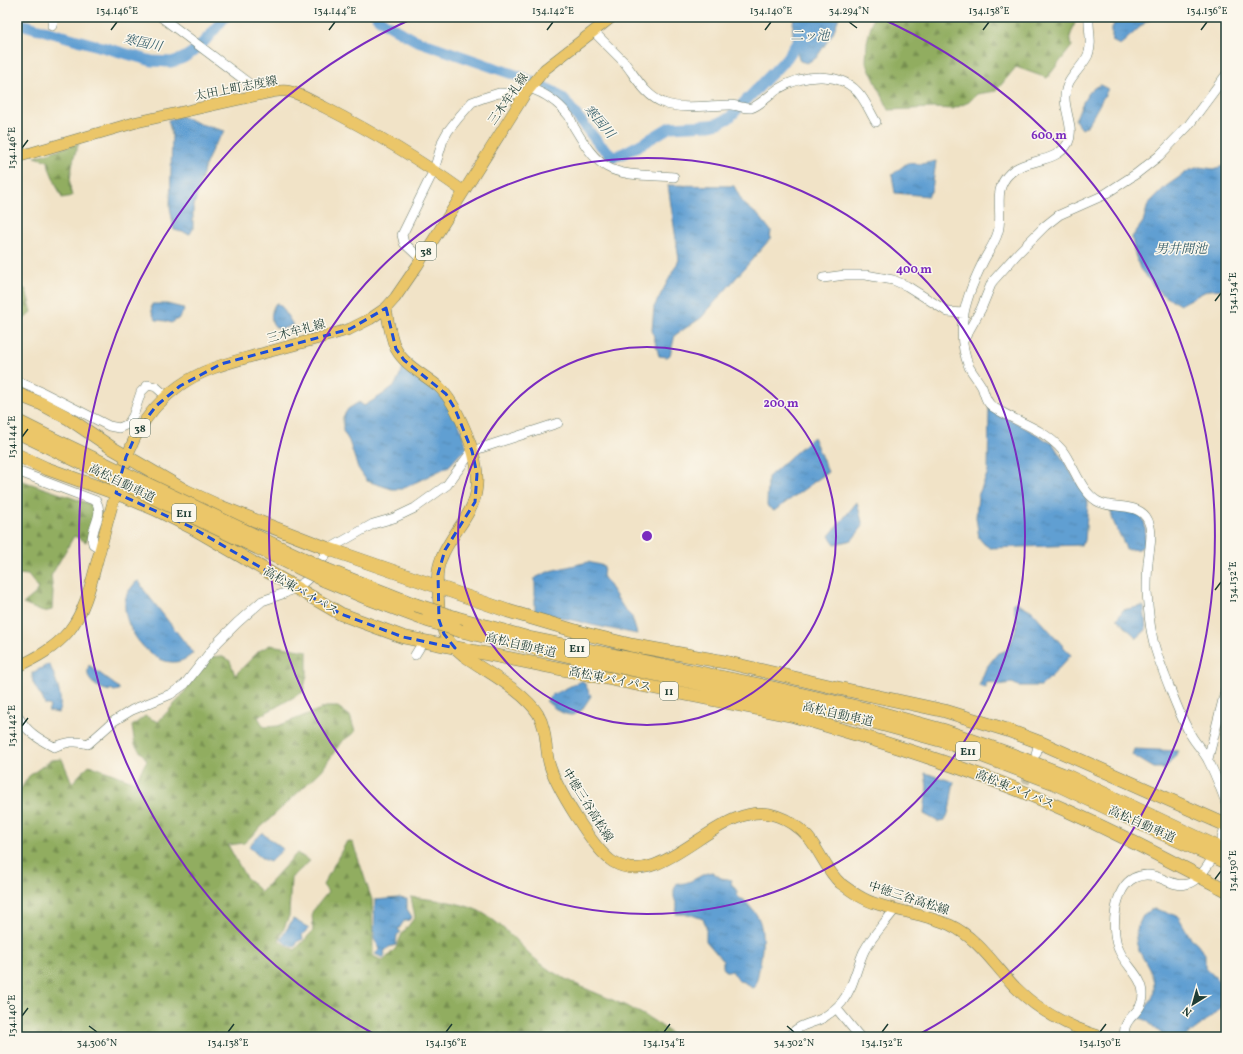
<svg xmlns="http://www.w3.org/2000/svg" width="1243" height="1054" font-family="Vollkorn,'Noto Serif JP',serif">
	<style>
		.forest { fill: url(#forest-firs); stroke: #58754a }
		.water { fill: url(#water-ripples); stroke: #406e83 }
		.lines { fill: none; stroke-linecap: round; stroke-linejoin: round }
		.river { stroke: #609fd2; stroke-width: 11 }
		.minor-tunnel { stroke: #c7c2aa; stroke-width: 9; stroke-dasharray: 9 4.5; stroke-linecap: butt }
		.minor-casing { stroke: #687767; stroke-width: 10 }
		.major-casing { stroke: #687767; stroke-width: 12 }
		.highway-casing { stroke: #687767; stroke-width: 14 }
		.minor { stroke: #fff; stroke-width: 9 }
		.major { stroke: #ebc669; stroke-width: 11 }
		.highway { stroke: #ebc669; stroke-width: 13 }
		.highway-bridge-casing { stroke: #687767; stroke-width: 14; stroke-linecap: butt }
		.highway-bridge { stroke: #ebc669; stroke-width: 13 }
		.marked { fill: none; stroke: #1d4ed8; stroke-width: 3; stroke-dasharray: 8 5; stroke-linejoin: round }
		.ticks { fill: none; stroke: #1f3d34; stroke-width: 1.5 }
		.ring { fill: none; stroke: #7b2cbf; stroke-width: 2 }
		.labels { text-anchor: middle; stroke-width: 3; stroke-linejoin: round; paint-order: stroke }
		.shield { fill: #fbf7ec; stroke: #61756b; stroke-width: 1 }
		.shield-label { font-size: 11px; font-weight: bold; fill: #1f3d34 }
		.street-label { font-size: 12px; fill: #1f3d34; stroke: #fbf7ec }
		.water-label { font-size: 13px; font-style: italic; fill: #365f6b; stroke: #fbf7ec }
		.centre { fill: #7b2cbf; stroke: #fbf7ec; stroke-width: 2 }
		.ring-label { font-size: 12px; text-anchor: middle; font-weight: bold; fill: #7b2cbf; stroke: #fbf7ec; stroke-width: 3; stroke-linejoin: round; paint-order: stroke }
		.neatline { fill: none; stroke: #1f3d34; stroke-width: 1.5 }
		.ticks-label { font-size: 10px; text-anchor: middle; fill: #1f3d34 }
	</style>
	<defs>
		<pattern id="forest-firs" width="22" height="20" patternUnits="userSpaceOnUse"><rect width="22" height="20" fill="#91ad60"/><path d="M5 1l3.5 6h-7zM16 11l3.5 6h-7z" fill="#768e50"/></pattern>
		<pattern id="water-ripples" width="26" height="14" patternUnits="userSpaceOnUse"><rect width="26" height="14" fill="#609fd2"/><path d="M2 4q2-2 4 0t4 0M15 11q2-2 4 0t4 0" fill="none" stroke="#4f83ab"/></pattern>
	</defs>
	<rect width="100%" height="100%" fill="#fbf7ec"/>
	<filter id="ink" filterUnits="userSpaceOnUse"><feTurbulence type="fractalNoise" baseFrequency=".025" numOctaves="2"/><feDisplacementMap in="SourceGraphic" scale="8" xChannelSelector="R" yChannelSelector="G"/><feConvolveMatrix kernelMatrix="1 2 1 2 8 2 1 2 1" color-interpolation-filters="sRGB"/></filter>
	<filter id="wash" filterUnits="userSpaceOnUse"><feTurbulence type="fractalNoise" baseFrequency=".012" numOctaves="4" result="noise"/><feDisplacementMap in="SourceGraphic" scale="16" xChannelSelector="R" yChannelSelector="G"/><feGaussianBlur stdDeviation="0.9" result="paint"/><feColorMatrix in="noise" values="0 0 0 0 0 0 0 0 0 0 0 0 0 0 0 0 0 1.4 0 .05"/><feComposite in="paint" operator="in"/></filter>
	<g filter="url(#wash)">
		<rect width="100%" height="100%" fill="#f1e3c7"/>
		<path class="forest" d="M873,17H1077L1070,37L1072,46L1047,78L1016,67L996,91L977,94L969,102L953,109L933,108L889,110L866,62L867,42Z
			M79,143C73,158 67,182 72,196L62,198L49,168L48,161L35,157Z
			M17,284L26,290L32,312L17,325Z
			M17,479L93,505L95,515L86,542L74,536L51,576L53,592L52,610L43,612L23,604L35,594L38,588L28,575L17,574V519L20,515L17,492Z
			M270,645L307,651V675L303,692L258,717L264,727L278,726L326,707H338L350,716L355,732L341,742L322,770L244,843L228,845L245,876L261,892L297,853L310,861L291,878L289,916L279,940L285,945L295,950L313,931L312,912L328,892L323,885L347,841L353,843L372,900L373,956L383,961L396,948L402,934L415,917L411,897C433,900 458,901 479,911C507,925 525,955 551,971C592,996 639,1004 675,1037H17V795L29,776L51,760L62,759L72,783L89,765L135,782L147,760L135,745L132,726L145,716L158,722L180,698L209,657L221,656L230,661L235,675L259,651Z"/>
		<path class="water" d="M794,17H839L833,33L816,58L807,63L800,61C794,43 791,36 794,17Z
			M1117,17H1153L1154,18L1147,21L1120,45L1112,41V28Z
			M1100,85L1108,89L1088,125L1082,129L1075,120C1081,108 1086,89 1100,85Z
			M181,116L200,124L225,131L213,147L205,166L193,209V229L190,234L174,230L170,207L172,135L168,120Z
			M936,161L932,190L928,196L895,193L892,175L907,163L921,164Z
			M1226,165V289L1208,290L1180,305L1160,293L1140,269L1134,251L1132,237L1143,222L1148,204L1165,187L1188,171L1199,167L1214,169Z
			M668,185L734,186L743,203L760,217L771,231L770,239L701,318L675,335L670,355L667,357L659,356L652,330L654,307L679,260Z
			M276,303L282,307L293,325C290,325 288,328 284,328C269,331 269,312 276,303Z
			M152,304H167L183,308L184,311L178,319L171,323L166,321L156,320C153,315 150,310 152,304Z
			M404,366L429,383L454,410L468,450L460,454L449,466L402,489H392L367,481L358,468L349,441L343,431V417L348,409L359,402L364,406L382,395L395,385Z
			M989,407L1053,444L1080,487L1088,503L1085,541L1081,545L990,548L984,544L979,538L976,517L978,496L988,472Z
			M813,437L828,472L774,511L767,506L768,477Z
			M857,502L863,526L852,540L835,544L829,536Z
			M1111,508C1124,510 1144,509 1145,526C1146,532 1144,540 1144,546L1139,549L1126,550C1123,536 1110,523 1111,508Z
			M588,562L604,566L603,576L625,610L632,617L637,634L592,625L535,611V578L550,571Z
			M139,581L144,590L193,653C163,684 117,628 126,597C127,592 133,586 136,582Z
			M1016,602L1032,611L1071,655L1051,677L1041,686H1019L1012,683L998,685L991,682L986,683V688L979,686L986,668L997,654L1007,650L1013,638L1017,624L1013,603Z
			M1142,606L1144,607L1146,630L1137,638L1117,619L1123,610Z
			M49,664C55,676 65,701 58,713L48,711L50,707L49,705H45C43,694 31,688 32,673Z
			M89,665L119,688V690L114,691L111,689L109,691C95,687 84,680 89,665Z
			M581,681L584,682L591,696L581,711C577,712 576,714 572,715C562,715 553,707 546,701L552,695Z
			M1134,749L1179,751L1164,770L1161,768H1154L1132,755Z
			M925,773L954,782C951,794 951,810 945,821L939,822L924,814L927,787Z
			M262,833L283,849C279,854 274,857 270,862C261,859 255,853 249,846C253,841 258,838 262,833Z
			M712,872L721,878L732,880L731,883L737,891V895C739,899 740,898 744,900C746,901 754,912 756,914C768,931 760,968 755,987L752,988L744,982L739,981L732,971H725L723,967V961L706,941V926L703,919L689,914H676L677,906L674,897V890L677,883C690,886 700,873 712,872Z
			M398,898L407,899V909L412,917L408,921H404L398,930L401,932L397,935L396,945L389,947L384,952L385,955L383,958L375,954L380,949L374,939L375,900Z
			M1155,909L1178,916L1190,937L1197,943L1205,954V968C1216,976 1226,988 1226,1002L1211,1017L1185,1037H1165L1146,1020L1140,1018L1132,1023L1131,1021C1142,1012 1155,1002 1154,986C1153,962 1126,949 1140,922C1143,914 1147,910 1155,909Z
			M293,919L309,928L302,935L303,939L298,941L295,947L286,944L281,939Z"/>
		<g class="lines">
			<path class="river" d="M377,17L386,24L415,40L524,78L554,92L564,100L599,144L613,156L620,155L645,142L670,127L710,125L719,123L729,118L787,58L814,17
				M17,23L152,61C158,61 165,62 171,62C195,58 210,34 225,17"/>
		</g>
	</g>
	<g filter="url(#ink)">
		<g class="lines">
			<path class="minor-tunnel" d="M1025,783L1030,768"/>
			<defs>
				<path id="minor" d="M161,17L263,94
					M1089,17C1088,29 1093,43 1088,55C1081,70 1066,78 1065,96C1064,111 1075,129 1068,143C1056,164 1026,158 1010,173C991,191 1004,211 998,232C995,243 988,252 983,262C975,278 965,302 963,320C961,336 963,352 969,367C973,374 978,380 982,387C985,395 986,403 993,407C1017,423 1042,427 1062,450C1074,466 1080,490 1097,501C1111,510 1135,502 1146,517C1155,530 1149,549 1148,563C1147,573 1147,582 1147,592C1148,606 1149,621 1152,635C1154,649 1160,662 1165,676C1173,696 1180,717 1192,737C1197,745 1204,752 1208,760C1215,773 1220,787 1225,800L1226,805
					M52,26L54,17
					M594,32C604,42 614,52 624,62C636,77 645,96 664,103C681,110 711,105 730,105C737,105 745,109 751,108C759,106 771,94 778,89C803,74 842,70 861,96C867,104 871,114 876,122
					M529,88C545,93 558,102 569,116C571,119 572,123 574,127C583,142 592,158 607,167C624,177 655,175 674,177
					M421,259L404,243L402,235L434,170L443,140L448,131L459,117L472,102L483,98L499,93L525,94
					M823,278L845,275H866L893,280L907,286L948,312L964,313
					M963,341L981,309L992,282L1019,252L1045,226L1059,215L1102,196L1136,174L1159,156L1188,126L1226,75
					M17,381L42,392L109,426L119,428L128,424L133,416L141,392L148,385L156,387L166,396
					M17,471L96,501C105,517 89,528 93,544L101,549
					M415,655L423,642
					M17,715C27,732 37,738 54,747C67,742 75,740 88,744L114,721L132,710L171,694L185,684L218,642L237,623L262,601L285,593L303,583L313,574L329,549L373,524L394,518L415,508L447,485L472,451L558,423
					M1036,754L1039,742
					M1208,759L1226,688
					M1222,838L1226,826
					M836,1008L860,1037
					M789,1037C796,1025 811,1024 823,1018C829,1014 837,1008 842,1002C854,987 856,968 864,951C872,936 885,923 895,909
					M1124,1037C1125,1033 1124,1028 1126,1025C1131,1013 1143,1011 1143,994C1143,977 1125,965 1119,950C1110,931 1114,888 1134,878C1164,863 1180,911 1210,862"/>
				<path id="major" d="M17,157L137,122L263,94C271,92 279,90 287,91C300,93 313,102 324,107C371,131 420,160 463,191
					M386,308C388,321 390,336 396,349C405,366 425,375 439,387C457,404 476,450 477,475C480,512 453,528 441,559C435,573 438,590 439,605C440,630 444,640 464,656C486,672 524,691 538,714C547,729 545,747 549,763C555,786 594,850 613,862C666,894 720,795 777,816C789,820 800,828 808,837C820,851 826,870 840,883C851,891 863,900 877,904C901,912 927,915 950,925C978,938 995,966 1015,987C1040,1012 1068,1027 1102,1037
					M17,667C36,658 55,648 69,631C84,612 90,588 96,565C103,540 109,514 117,489C129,445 141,414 179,386C204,368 232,362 260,354C290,346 321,338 350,329L370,319L386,308L395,298L417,266L525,94L545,69L612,17"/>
				<path id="highway" d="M17,394L42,404L68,418L112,448L186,491L221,507L329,549L508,611L586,634L631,645L725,662L838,688L945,711L1007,730L1039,742L1226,825
					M17,421L49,437
					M17,432L44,445
					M17,455L45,468L129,498L155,509L191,527L341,614L403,637L794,716C870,738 947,761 1021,791C1091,819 1159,855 1226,890
					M327,570L416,605
					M324,580L367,598L426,620
					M457,618L529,638L769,687L866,709L946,731L1021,758L1067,776L1226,851
					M461,631L587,660L768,698L862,719L943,741L1054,783L1141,824L1226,862"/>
			</defs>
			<use href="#minor" class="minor-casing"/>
			<use href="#major" class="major-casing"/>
			<use href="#highway" class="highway-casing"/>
			<use href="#minor" class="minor"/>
			<use href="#major" class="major"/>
			<use href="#highway" class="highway"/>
			<defs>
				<path id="highway-bridge" d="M49,437L327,570
					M44,445L324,580
					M416,605L457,618
					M426,620L461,631"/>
			</defs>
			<use href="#highway-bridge" class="highway-bridge-casing"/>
			<use href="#highway-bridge" class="highway-bridge"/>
		</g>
	</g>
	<path class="marked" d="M386,308L396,349L404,360L446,394L455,409L472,451L477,474L475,502L445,550L438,574L439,620L444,634L455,648L403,637L341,614L191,527L116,493L126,457L138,430L156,406L180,386L221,364L350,329Z"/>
	<path class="ticks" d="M849,22L857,28M111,30L117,22M329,30L335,22M547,30L553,22M765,30L771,22M983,30L989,22M1201,30L1207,22M22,148L28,140M1215,301L1221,293M22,437L28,429M1215,590L1221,582M22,726L28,718M1215,879L1221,871M22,1016L28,1008M89,1026L97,1032M787,1026L794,1032M228,1032L234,1024M446,1032L452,1024M664,1032L670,1024M882,1032L888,1024M1100,1032L1106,1024"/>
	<g class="ring">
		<circle cx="647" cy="536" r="189"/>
		<circle cx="647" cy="536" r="378"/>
		<path d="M376 1035A568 568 0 0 1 416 17M878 17A568 568 0 0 1 918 1035"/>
	</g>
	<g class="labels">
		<g class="shield">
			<rect x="416" y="242" width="20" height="18" rx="3"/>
			<rect x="130" y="419" width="20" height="18" rx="3"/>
			<rect x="172" y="504" width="24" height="18" rx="3"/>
			<rect x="565" y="639" width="24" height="18" rx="3"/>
			<rect x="660" y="682" width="18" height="18" rx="3"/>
			<rect x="956" y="742" width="24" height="18" rx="3"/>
		</g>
		<g class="shield-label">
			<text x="426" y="255">38</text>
			<text x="140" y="432">38</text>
			<text x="184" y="517">E11</text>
			<text x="577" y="652">E11</text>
			<text x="669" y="695">11</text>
			<text x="968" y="755">E11</text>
		</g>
		<g class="street-label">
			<text transform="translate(236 88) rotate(-11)" y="4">太田上町志度線</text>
			<text transform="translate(508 99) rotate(-55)" y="4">三木牟礼線</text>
			<text transform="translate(296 331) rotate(-15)" y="4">三木牟礼線</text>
			<text transform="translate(122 483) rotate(26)" y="4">高松自動車道</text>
			<text transform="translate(301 591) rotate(30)" y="4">高松東バイパス</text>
			<text transform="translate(521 645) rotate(13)" y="4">高松自動車道</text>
			<text transform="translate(610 679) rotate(11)" y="4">高松東バイパス</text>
			<text transform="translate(838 714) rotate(13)" y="4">高松自動車道</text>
			<text transform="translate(1015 789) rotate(22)" y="4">高松東バイパス</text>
			<text transform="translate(588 805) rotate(58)" y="4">中徳三谷高松線</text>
			<text transform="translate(1142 824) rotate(24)" y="4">高松自動車道</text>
			<text transform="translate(909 898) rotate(18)" y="4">中徳三谷高松線</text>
		</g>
		<g class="water-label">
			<text x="810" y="40">二ッ池</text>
			<text transform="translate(143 42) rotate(12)" y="5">寒国川</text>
			<text transform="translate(600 121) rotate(49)" y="5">寒国川</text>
			<text x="1181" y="253">男井間池</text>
		</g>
	</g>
	<circle cx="647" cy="536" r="6" class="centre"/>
	<g class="ring-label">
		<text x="1049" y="139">600 m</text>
		<text x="914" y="273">400 m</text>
		<text x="781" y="407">200 m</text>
	</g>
	<rect width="1243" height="1054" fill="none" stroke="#fbf7ec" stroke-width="44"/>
	<g transform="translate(1193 1004) rotate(217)" stroke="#fbf7ec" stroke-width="3" paint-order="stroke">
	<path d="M0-3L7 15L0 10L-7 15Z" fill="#1f3d34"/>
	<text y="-6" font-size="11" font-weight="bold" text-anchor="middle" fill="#1f3d34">N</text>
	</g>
	<rect x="22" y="22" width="1199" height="1010" class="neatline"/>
	<g class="ticks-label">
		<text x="117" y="14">134.146°E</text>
		<text x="335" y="14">134.144°E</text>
		<text x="553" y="14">134.142°E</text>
		<text x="771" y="14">134.140°E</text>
		<text x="849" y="14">34.294°N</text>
		<text x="989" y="14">134.138°E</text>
		<text x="1207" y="14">134.136°E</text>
		<text transform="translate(11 148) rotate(-90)" y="4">134.146°E</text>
		<text transform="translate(1232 293) rotate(-90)" y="4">134.134°E</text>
		<text transform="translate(11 437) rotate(-90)" y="4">134.144°E</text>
		<text transform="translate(1232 582) rotate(-90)" y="4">134.132°E</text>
		<text transform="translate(11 726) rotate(-90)" y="4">134.142°E</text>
		<text transform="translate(1232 871) rotate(-90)" y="4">134.130°E</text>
		<text transform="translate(11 1016) rotate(-90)" y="4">134.140°E</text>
		<text x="97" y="1046">34.306°N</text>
		<text x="228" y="1046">134.138°E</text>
		<text x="446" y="1046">134.136°E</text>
		<text x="664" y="1046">134.134°E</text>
		<text x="794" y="1046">34.302°N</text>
		<text x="882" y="1046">134.132°E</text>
		<text x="1100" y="1046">134.130°E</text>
	</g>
</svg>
